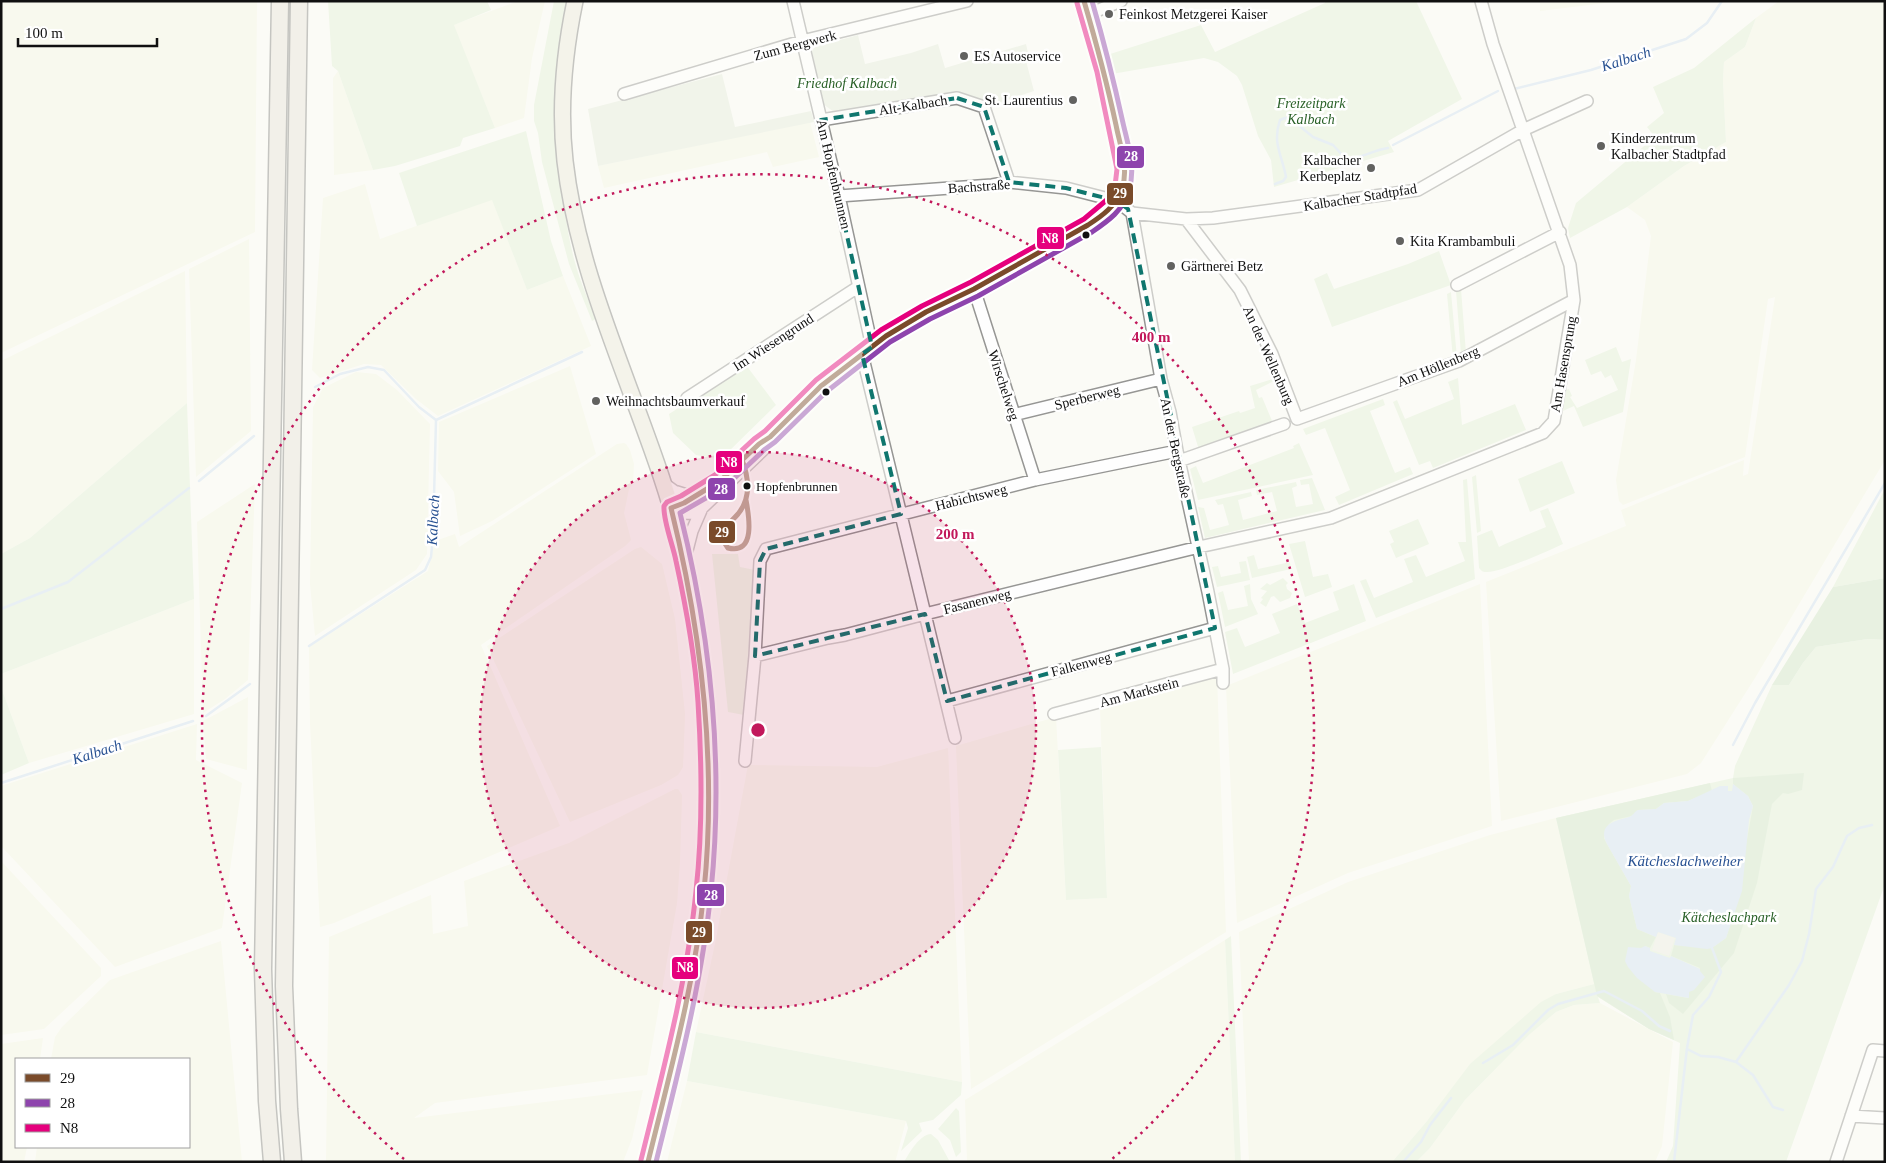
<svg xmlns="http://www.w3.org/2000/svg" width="1886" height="1163" font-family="Georgia,serif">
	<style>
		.farmland { fill: #f4f6e4 }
		.green { fill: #e2efd8 }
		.forest { fill: #d1e5c8 }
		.cemetery { fill: #e4ebdc }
		.plaza { fill: #ebeae2 }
		.water { fill: #d0e0f1 }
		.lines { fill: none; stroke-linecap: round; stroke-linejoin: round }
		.stream { stroke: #d0e0f1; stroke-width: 2.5 }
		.minor-casing { stroke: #969694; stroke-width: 14 }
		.major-casing { stroke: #838381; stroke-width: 18 }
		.highway-casing { stroke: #838381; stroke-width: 19 }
		.minor { stroke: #fefefe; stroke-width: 11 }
		.major { stroke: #eae9dc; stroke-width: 15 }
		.highway { stroke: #e7e2d9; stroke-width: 16 }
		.bus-1-casing { stroke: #fff; stroke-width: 9 }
		.bus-2-casing { stroke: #fff; stroke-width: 9 }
		.bus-3-casing { stroke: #fff; stroke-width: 9 }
		.bus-1 { stroke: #7a4b2a; stroke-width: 5 }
		.bus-2 { stroke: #8e44ad; stroke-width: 5 }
		.bus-3 { stroke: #e5007d; stroke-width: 5 }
		.marked { fill: none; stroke: #0f766e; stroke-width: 4; stroke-dasharray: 10 6; stroke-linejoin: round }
		.ring { fill: none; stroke: #c2185b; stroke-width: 2.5; stroke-dasharray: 2.5 5 }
		.poi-dot { fill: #626260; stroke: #fff; stroke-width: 2 }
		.bus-dot { fill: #101010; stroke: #fff; stroke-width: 2 }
		.labels { text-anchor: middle; stroke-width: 5; stroke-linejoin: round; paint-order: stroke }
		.bus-label { font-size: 13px; fill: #101010; stroke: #fff; text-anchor: start }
		.poi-label { font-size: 14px; fill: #101010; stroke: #fff; text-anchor: start }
		.street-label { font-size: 14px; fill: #101010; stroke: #fff }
		.park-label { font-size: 14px; font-style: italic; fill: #296027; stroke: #fff }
		.water-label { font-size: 15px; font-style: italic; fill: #285192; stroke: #fff }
		.centre { fill: #c2185b; stroke: #fff; stroke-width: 2.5 }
		.ring-label { font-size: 15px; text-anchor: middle; font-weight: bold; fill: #c2185b; stroke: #fff; stroke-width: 5; stroke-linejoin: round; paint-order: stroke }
		.line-badge { stroke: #fff; stroke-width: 2 }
		.badge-label { font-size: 14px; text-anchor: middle; font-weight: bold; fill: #fff }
	</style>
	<rect width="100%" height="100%" fill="#fbfbf6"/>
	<path class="farmland" d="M1,1H257L255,232L1,353Z
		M518,1H545L532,58L524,118L495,128L453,25Z
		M1540,1H1622L1540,11Z
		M1779,1H1885V460L1755,678L1701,763L1687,774L1501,821L1486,582L1626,526L1621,510L1744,460L1743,476L1748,474L1775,297L1768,299L1745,457L1623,505L1619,501L1616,480L1636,360L1651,236L1645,220L1627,207L1684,166L1726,142L1723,81L1724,62L1745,47L1756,18Z
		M338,71L373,170L334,175L333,78Z
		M810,122L819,157L773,167L767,152L604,188L598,166Z
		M365,184L380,239L492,199L527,290L563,276L591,346L438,416L416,399L381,365L364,364L320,378L312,370L323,198Z
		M249,239L251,431L196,477L189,269Z
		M185,271L187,403L30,538L1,554V361Z
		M570,366L596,454L492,521L460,536L454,492L438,471L439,422Z
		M356,372L376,374L397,390L430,424L427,554L416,570L315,636L310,584L313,407L323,388Z
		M624,443L626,444L630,450L634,464L633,483L629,489L624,513L631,540L625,546L481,645L560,826L334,923L320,927L310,723L309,647L428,571L435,541L455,534L459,547L617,444Z
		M255,484L248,680L225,699L203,713L197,522Z
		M641,547L662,564L675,619L685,714L683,767L678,775L661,785L570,822L487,646L635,549Z
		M1480,584L1492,826L1348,873L1237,923L1226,686Z
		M194,599V714L29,763L1,687V674Z
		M1217,676L1226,932L971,1089L956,746L1056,717L1066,900L1107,898L1100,708L1152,691Z
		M248,697L247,770L206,759L203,721Z
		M197,724L196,760L242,783L222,928L115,967L1,846V786Z
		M948,748L962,1082L696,1032L715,944L748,765L877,767Z
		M675,789H678L682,795L680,861L677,903L647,1075L435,1103L414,1118L643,1090L632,1139L623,1162H326L329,937L431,895L433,934L468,926L464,881L569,843Z
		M1556,818L1594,984L1556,994L1427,1121L1392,1162H1249L1239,932L1348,882L1490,835Z
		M1,861L101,968V976L44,1029L1,1035Z
		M1225,940L1235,1162H967L965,1100Z
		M221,941L242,1162H35L37,1147H189V1059H51L55,1037L62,1027L110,980Z
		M1600,1003L1673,1042L1662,1146L1655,1162H1416L1430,1148L1465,1100L1529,1035L1556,1012L1574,1005Z
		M43,1038L40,1059H16V1147H27L24,1162H1V1044Z
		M687,1081L906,1121L896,1159L895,1162H667Z"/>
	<path class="green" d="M328,1H487L491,10L454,25L495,128L463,138L460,146L395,166L373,170L338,71L332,66Z
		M554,1H567C550,73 552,133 564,206C567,226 570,246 576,266C581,284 589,301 596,319L592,321L569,264L542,162L538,133L534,121V105Z
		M1325,1H1416L1462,99L1388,141L1394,152L1274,187L1271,160L1258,136L1242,85L1237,76L1218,62L1204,58L1112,74L1107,55L1201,25L1215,52L1325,3Z
		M1756,18L1745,47L1724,62L1723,81L1726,142L1684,166L1627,207L1570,238L1568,228L1576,203L1655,137L1647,127L1664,113L1653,87L1694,68Z
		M526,131L551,241L563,276L527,290L492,200L417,226L399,173Z
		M1439,251L1451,285L1332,327L1314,279L1327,273L1334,289L1408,264Z
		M1461,289L1466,353L1461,354L1456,291Z
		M1451,292L1457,358L1453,359L1447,294Z
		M1616,347L1622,362L1631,359L1623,412L1583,427L1574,406L1563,411L1566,390L1569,389L1572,396L1570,397L1577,408L1618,390L1611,375L1605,378L1601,371L1591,375L1585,360Z
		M746,365L776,405L721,459L696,455L673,433L669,414Z
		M1458,378L1462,425L1515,404L1526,430L1433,468L1430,461L1419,465L1393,402L1397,400L1405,419L1454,399L1448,382Z
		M1273,379L1274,381L1256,390L1259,398L1262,397L1273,423L1199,450L1192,427L1239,411L1240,413L1255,408L1250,386Z
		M1383,399L1385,405L1370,411L1392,466L1395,473L1410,467L1413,474L1339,505L1335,497L1350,490L1325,428L1306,435L1303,429Z
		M187,403L194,599L1,674V554L30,538Z
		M1299,443L1313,475L1198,500L1190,469L1196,466L1203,483L1294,448L1293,446Z
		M1562,461L1575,493L1530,512L1518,479Z
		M1476,475L1481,531L1477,533L1472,477Z
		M1312,478L1325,510L1205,538L1198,507L1204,508L1210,530L1229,525L1223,504L1218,505L1215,500L1251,492L1252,496L1238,500L1243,520L1277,511L1272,492L1257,495L1256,490L1296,482L1297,486L1292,488L1296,507L1313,504L1309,484L1301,485L1300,480Z
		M1467,479L1475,579L1376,618L1360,581L1366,579L1374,598L1413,582L1404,559L1416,555L1426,577L1465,561L1458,542H1466L1463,480Z
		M1885,489V578L1833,587Z
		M1548,508L1563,544C1550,550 1497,574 1486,572C1482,572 1482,571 1479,568L1477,536L1492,530L1499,547L1505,544L1546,527L1540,511Z
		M1418,519L1429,544L1396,558L1390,544L1394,542L1389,531Z
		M1305,541L1313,577L1328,574L1332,587L1305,597L1289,544Z
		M712,554H738L740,567L755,570L744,715L728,712Z
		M1254,555L1258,569L1290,562L1291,569L1252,578L1247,557Z
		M1246,561L1250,580L1217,587L1212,567L1218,566L1221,577L1241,573L1239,562Z
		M1283,578L1288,583L1286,585L1287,589L1292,593L1290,598L1280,602L1274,596L1271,597L1266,607L1260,603L1263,599L1261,598L1267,591L1260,589L1267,583L1270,585Z
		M1250,584L1251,599L1258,614L1225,627L1218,593L1223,591L1228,610L1248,606L1244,586Z
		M1354,584L1366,621L1233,674L1225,632L1237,628L1245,647L1280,633L1272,614L1297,604L1305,623L1339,610L1333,592Z
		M1868,639L1885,640V884L1786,1162H1666L1673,1146L1680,1043L1649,1029L1598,997L1600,1003L1574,1005L1556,1012L1529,1035L1465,1100L1430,1148L1416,1162H1392L1427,1121L1470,1064L1541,1002L1556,994L1594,984L1556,818L1733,778L1735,766L1772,685H1789L1803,663L1816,647Z
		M1,687L29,763L1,775Z
		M1101,747L1107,898L1066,900L1058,750Z
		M1231,936L1241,1162H1235L1225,940Z
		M696,1032L962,1082L961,1095L933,1120L919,1123L922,1131L901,1151L908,1128L906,1121L687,1081Z
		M956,1108L959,1111L961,1152L956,1157L950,1140L938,1129Z
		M931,1134L938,1140L950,1162H904C910,1152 919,1135 931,1134Z"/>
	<path class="forest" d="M1885,578V640L1868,639L1816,647L1803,663L1789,685H1772L1833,587Z
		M1804,773L1802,790L1788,794L1783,793L1772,804L1757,883L1734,953L1683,1014L1669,1003L1666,994L1688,998V992L1700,968L1671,956L1674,945L1712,948L1726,938L1733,916L1753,806L1748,796L1733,784V778Z
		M1710,783L1712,791L1688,801L1664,803L1656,809L1638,810L1632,816L1614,820L1609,824L1605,831L1604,838L1607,844L1631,886L1629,896L1637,929L1656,937L1650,948L1645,946L1655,992L1660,993L1670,1017L1674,1040L1649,1029L1597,996L1556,818Z"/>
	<path class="cemetery" d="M858,35L865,64L911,53L938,44L945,68L1026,44L1028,53L1026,61L1034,91L989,106L957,94L834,112L823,104L812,51L815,47Z
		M722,74L735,127L811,111L814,122L598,166L588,109Z"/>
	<path class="plaza" d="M1658,932L1675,938L1669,956L1652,950Z"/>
	<path class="water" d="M1733,784L1748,796L1753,806L1749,820L1742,891L1726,938L1712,948L1707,949L1674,945L1676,938L1658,932L1656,937L1637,929L1629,896L1631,886L1607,844C1597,824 1615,821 1629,817C1633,816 1634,812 1638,810L1656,809L1664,803L1688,801L1720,786H1728V791H1732Z
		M1645,946L1650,948V951L1670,958L1671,956L1700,969V971L1705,977L1694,990L1689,992V998L1655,992L1637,978L1628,967L1625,961L1628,947L1641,948Z"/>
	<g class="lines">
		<path class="stream" d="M1514,89L1591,70L1686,39L1707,23L1722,1
			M1393,145L1498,91
			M1275,184L1283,181L1286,177C1282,155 1272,143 1280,120L1285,118L1291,119L1313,137L1333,145L1346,159C1361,159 1373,150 1388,148
			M315,387L340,374L368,367L384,370L419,407L436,420
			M199,481L254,436
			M1,609L68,582L189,488
			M309,646L425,570L431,557L433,536L436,420L582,352
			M206,716L250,684
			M1733,745L1755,703L1885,483
			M1,783L193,721
			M1687,1049L1701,1056L1718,1057L1736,1062L1753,1075L1773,1107L1783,1110
			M1736,1062L1789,985L1802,961L1809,934L1816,889L1833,867L1847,836L1859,828L1872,825
			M1483,1063L1513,1045L1548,1010L1558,1004L1604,991L1642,1011L1659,1026L1670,1031
			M1403,1162L1421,1142L1430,1125L1451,1098
			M1674,1162L1687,1048L1693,1015L1709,997L1721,972L1712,948"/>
		<defs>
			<path id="minor" d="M793,1L839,196L872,347
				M1089,14L1121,1
				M624,94L802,41L967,1
				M821,120L957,98L984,107L1009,182
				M839,196L992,185L1009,182L1066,188L1117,201L1132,213L1186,219L1213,218L1418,190L1523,130L1587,101
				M1132,213L1161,379L1170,412L1177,451L1208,592L1223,669V683
				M1186,219L1240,290L1272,354L1297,419L1459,361L1574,300
				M1457,285L1560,232
				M974,289L1035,480
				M862,354L955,738
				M687,398L858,287
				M1013,415L1161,379
				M1179,461L1284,424
				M663,483L674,491L693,497
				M671,508L684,503L720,481L759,444L770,437L821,386L886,336L926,312L974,289L1088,225C1113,208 1124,200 1125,168L1104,70L1084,1
				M671,508C685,514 689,516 702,508L763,450
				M685,558L692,531L702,508
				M755,656L828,638L845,635L925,614L1199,547L1331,518L1543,433L1554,421L1574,300L1570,265L1493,44L1481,1
				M947,701L1215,628
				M1054,714L1223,669
				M745,761L755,656L760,561L766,549L1035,480L1177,451
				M1851,1116L1885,1118
				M1836,1162L1873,1050L1885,1051"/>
			<path id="major" d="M575,1C564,54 559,108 565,161C581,301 655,425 685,561C702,640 712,723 710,804C709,861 702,920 691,976C680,1038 663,1100 648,1162"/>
			<path id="highway" d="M272,1162L267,1101L263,969L280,1
				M293,1162L289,1109L284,986L299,1"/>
		</defs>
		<use href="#minor" class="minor-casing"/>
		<use href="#major" class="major-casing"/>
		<use href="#highway" class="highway-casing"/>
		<use href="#minor" class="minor"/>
		<use href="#major" class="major"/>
		<use href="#highway" class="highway"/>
		<defs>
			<path id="bus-1" d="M742,460C749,478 751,498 738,514C731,522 724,527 720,536L728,548C756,555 749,516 746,500
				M648,1162C670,1072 695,983 704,891C717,762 702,634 671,508L684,503L720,481L759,444L770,437L821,386L886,336L926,312L974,289L1088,225C1102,216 1116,206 1122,189C1129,168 1120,146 1116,125C1107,83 1096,42 1084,1"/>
			<path id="bus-2" d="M656,1162C678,1073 702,983 711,891C724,764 711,637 680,513L725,487L764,450L775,442L826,392L890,342L930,319L978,296L1092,232C1108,221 1124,210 1129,190C1136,168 1128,145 1123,123C1114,82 1104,42 1092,1"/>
			<path id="bus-3" d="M641,1160C663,1071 687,982 696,891C703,828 702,765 698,702C695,655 686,607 676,561C673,545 663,521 664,506L667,502L681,496L715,475L754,439L765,431L816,380L881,330L922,306L971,282L1084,219L1109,198L1115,186L1117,169L1097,72L1077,3"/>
		</defs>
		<use href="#bus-1" class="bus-1-casing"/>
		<use href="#bus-2" class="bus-2-casing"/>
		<use href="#bus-3" class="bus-3-casing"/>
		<use href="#bus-1" class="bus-1"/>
		<use href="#bus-2" class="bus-2"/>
		<use href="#bus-3" class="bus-3"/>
	</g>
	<path d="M0 0H1886V1163H0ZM957,98L984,107L1009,182L1066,188L1117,201L1128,209L1215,628L947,701L925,614L755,656L760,561L766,549L901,514L862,354L872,347L821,120Z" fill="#fbfbf6" fill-opacity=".55" fill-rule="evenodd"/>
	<path class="marked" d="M957,98L984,107L1009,182L1066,188L1117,201L1128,209L1215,628L947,701L925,614L755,656L760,561L766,549L901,514L862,354L872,347L821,120Z"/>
	<circle cx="758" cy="730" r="278" fill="#c2185b" fill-opacity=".12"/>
	<g class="ring">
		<circle cx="758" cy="730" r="278"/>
		<path d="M404 1159A556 556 0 1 1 1112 1159"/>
	</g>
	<g class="poi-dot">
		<circle cx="1109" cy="14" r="5"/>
		<circle cx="964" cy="56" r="5"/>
		<circle cx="1073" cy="100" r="5"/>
		<circle cx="1601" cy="146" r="5"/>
		<circle cx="1371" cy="168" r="5"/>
		<circle cx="1400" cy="241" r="5"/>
		<circle cx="1171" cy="266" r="5"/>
		<circle cx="596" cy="401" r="5"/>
	</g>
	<g class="bus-dot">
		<circle cx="1086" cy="235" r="4.5"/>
		<circle cx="826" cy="392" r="4.5"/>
		<circle cx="747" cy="486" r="4.5"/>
	</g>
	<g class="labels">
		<g class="bus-label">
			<text x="756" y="491">Hopfenbrunnen</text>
		</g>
		<g class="poi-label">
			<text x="1119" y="19">Feinkost Metzgerei Kaiser</text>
			<text x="974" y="61">ES Autoservice</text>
			<text x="1063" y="105" text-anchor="end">St. Laurentius</text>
			<text x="1611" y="143">Kinderzentrum<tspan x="1611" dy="16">Kalbacher Stadtpfad</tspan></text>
			<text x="1361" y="165" text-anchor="end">Kalbacher<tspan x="1361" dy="16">Kerbeplatz</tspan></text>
			<text x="1410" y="246">Kita Krambambuli</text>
			<text x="1181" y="271">Gärtnerei Betz</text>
			<text x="606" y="406">Weihnachtsbaumverkauf</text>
		</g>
		<g class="street-label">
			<text transform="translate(795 45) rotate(-15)" y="5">Zum Bergwerk</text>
			<text transform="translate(913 105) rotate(-9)" y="5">Alt-Kalbach</text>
			<text transform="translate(834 174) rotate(77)" y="5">Am Hopfenbrunnen</text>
			<text transform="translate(979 186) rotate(-4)" y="5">Bachstraße</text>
			<text transform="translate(1360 197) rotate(-9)" y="5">Kalbacher Stadtpfad</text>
			<text transform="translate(773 342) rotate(-33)" y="5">Im Wiesengrund</text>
			<text transform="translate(1269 355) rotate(66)" y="5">An der Wellenburg</text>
			<text transform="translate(1563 364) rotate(-80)" y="5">Am Hasensprung</text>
			<text transform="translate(1438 366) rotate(-22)" y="5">Am Höllenberg</text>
			<text transform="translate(1004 385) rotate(72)" y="5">Wirschelweg</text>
			<text transform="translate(1087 397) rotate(-14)" y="5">Sperberweg</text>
			<text transform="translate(1176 448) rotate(78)" y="5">An der Bergstraße</text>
			<text transform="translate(971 497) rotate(-14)" y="5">Habichtsweg</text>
			<text transform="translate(977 601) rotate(-14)" y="5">Fasanenweg</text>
			<text transform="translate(1081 664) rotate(-15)" y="5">Falkenweg</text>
			<text transform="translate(1139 692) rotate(-15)" y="5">Am Markstein</text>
		</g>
		<g class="park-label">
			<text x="847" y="88">Friedhof Kalbach</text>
			<text x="1311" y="108">Freizeitpark<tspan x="1311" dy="16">Kalbach</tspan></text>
			<text x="1729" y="922">Kätcheslachpark</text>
		</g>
		<g class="water-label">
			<text transform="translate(1626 59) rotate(-18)" y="5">Kalbach</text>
			<text transform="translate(433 520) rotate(-87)" y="5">Kalbach</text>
			<text transform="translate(97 752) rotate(-18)" y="5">Kalbach</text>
			<text x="1685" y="866">Kätcheslachweiher</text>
		</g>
	</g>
	<circle cx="758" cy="730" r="8" class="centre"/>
	<g class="ring-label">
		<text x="1151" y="342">400 m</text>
		<text x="955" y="539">200 m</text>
	</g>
	<g class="line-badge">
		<rect x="1116" y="145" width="29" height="24" rx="5" fill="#8e44ad"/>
		<rect x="1106" y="182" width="28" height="24" rx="5" fill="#7a4b2a"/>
		<rect x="1036" y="226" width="29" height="24" rx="5" fill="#e5007d"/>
		<rect x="715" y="450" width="28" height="24" rx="5" fill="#e5007d"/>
		<rect x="707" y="477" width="29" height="24" rx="5" fill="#8e44ad"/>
		<rect x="708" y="520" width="28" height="24" rx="5" fill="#7a4b2a"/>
		<rect x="696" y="883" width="29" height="24" rx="5" fill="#8e44ad"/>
		<rect x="685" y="920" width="28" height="24" rx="5" fill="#7a4b2a"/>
		<rect x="671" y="956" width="28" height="24" rx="5" fill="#e5007d"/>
	</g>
	<g class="badge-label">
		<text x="1131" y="161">28</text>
		<text x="1120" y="198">29</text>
		<text x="1050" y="243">N8</text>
		<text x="729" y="467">N8</text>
		<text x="721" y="494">28</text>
		<text x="722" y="537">29</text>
		<text x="711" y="900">28</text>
		<text x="699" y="937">29</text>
		<text x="685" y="972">N8</text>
	</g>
	<rect width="1886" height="1163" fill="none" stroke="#101010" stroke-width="5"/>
	<rect x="15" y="1058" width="175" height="90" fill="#ffffff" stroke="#9f9f9f"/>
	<rect x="25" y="1074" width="25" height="8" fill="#7a4b2a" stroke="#9f9f9f"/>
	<text x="60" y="1083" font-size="15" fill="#101010">29</text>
	<rect x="25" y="1099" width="25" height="8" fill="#8e44ad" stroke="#9f9f9f"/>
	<text x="60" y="1108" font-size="15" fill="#101010">28</text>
	<rect x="25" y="1124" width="25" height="8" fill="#e5007d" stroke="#9f9f9f"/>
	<text x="60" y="1133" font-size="15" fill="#101010">N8</text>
	<path d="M18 38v8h139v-8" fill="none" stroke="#101010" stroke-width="2.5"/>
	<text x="25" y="38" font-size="15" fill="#101010" stroke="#ffffff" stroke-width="4" paint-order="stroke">100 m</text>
</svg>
